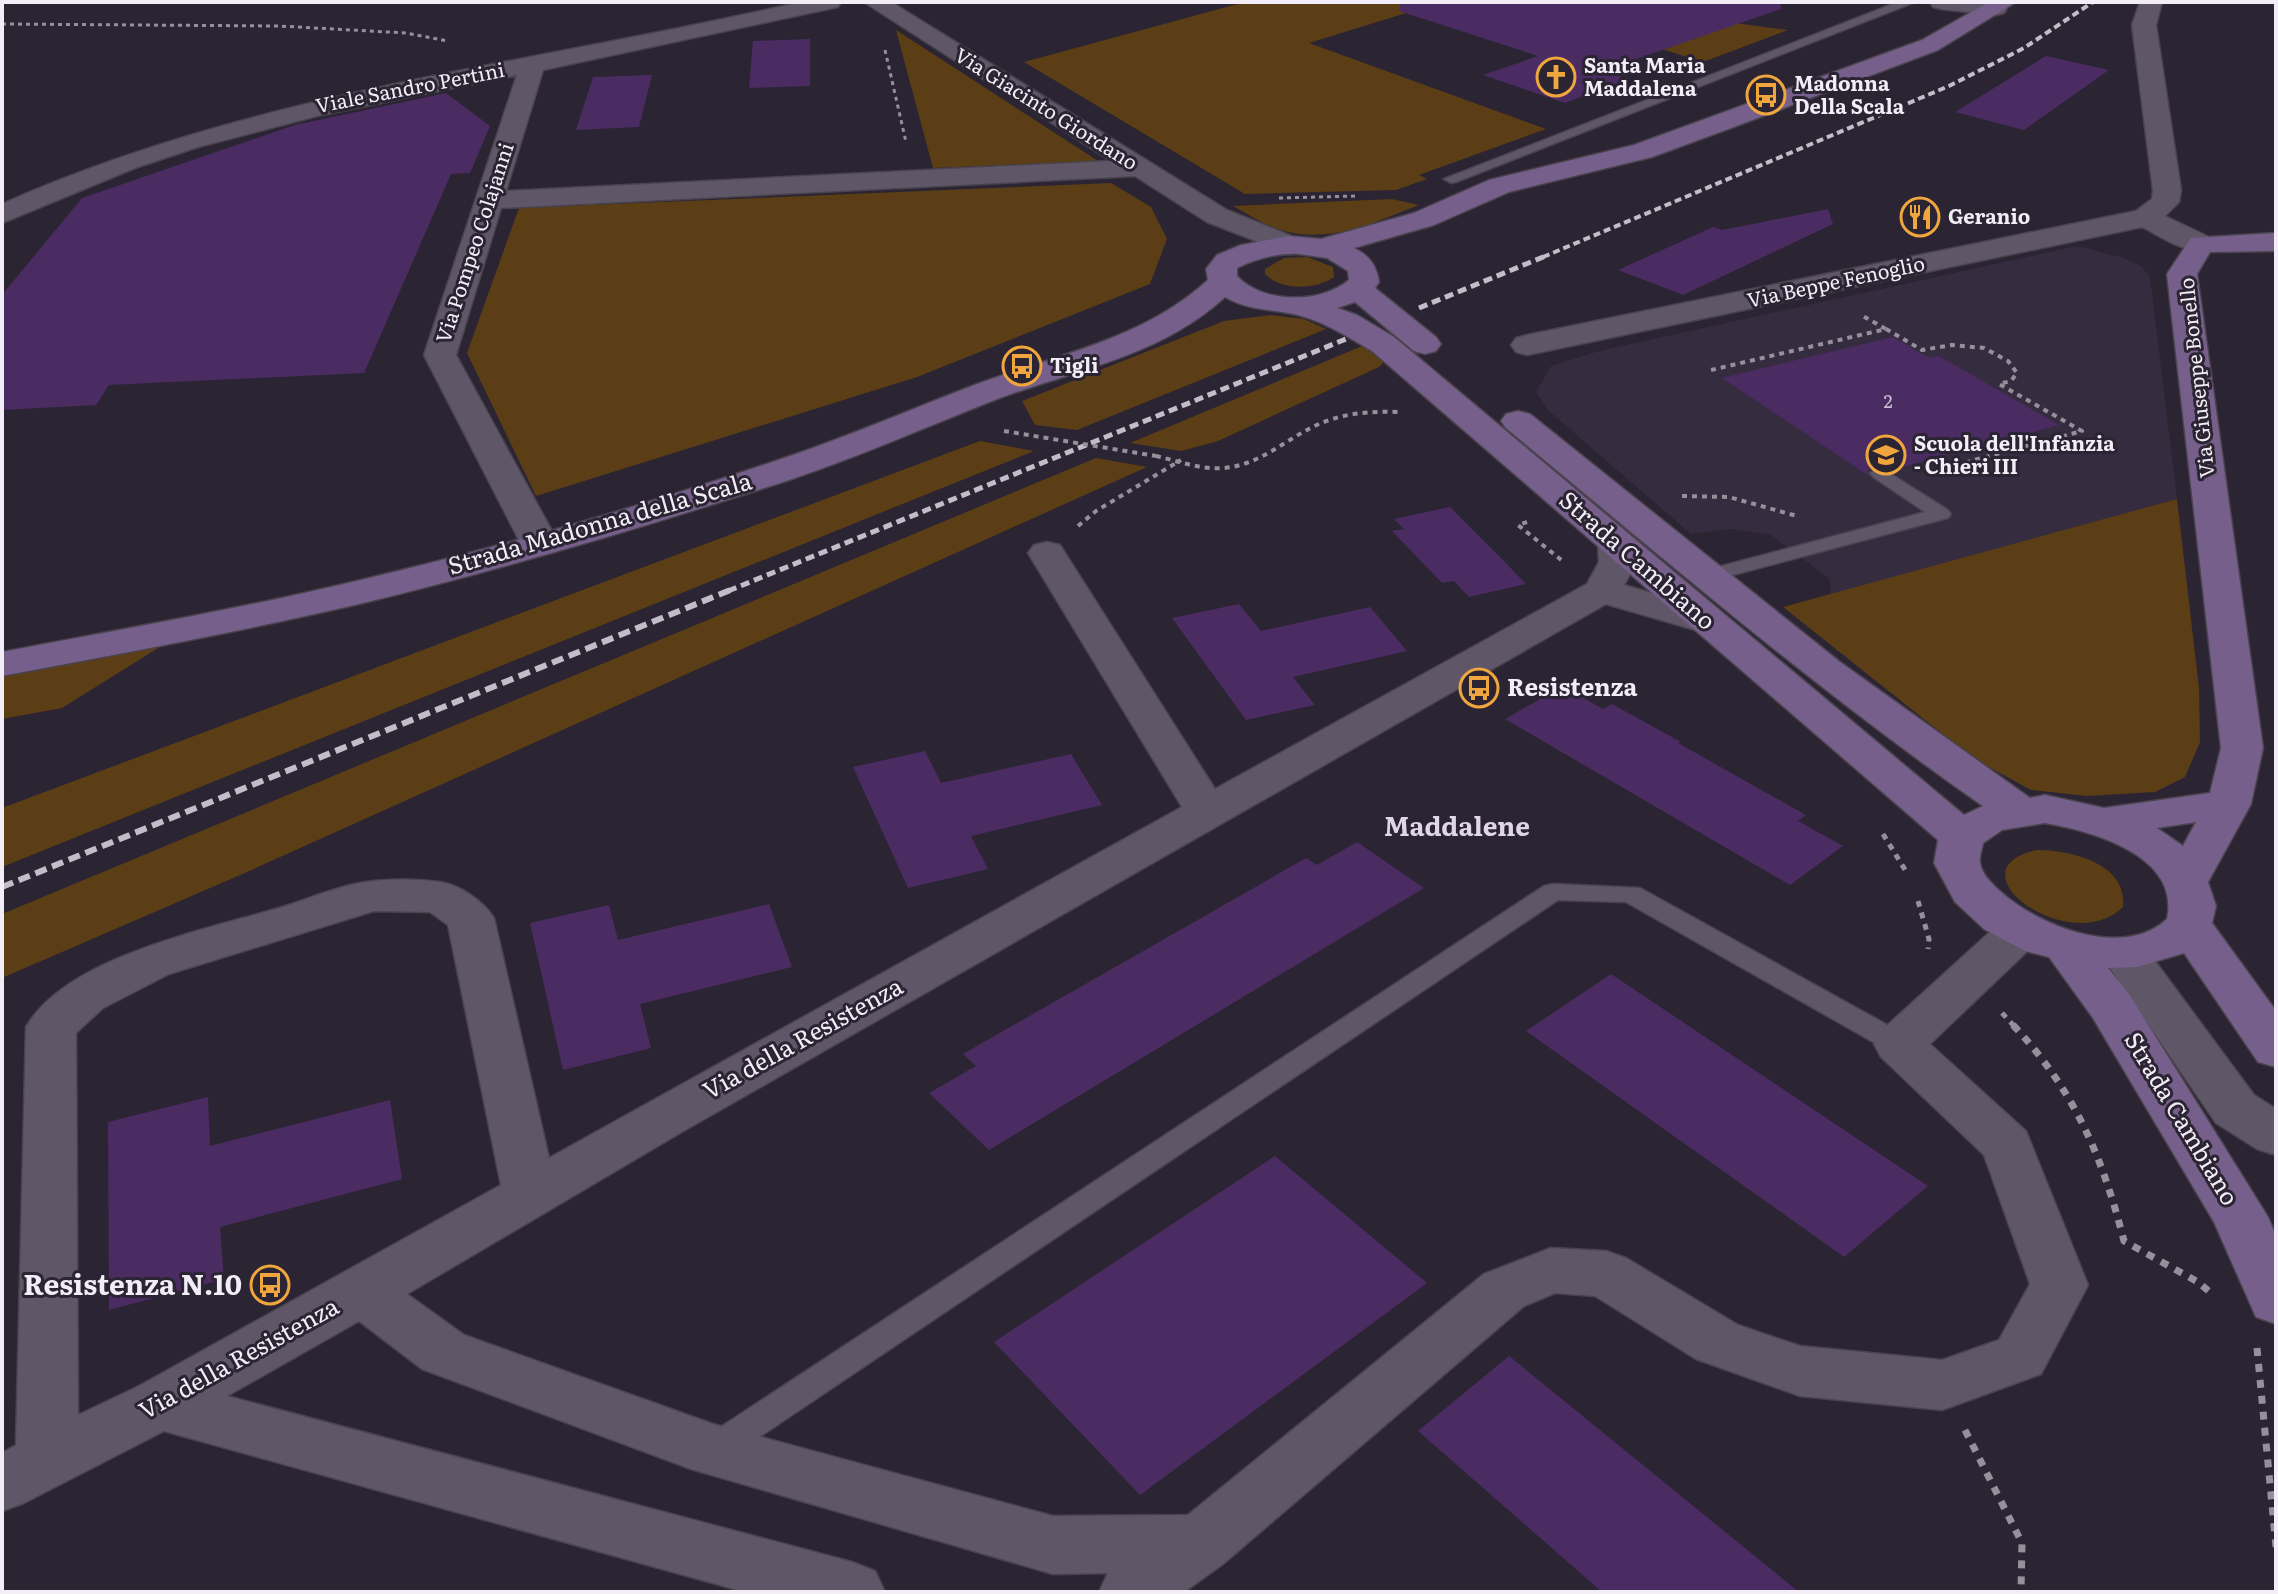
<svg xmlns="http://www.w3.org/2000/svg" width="2278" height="1594" font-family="Literata,serif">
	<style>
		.built { fill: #362c3f }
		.green { fill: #5b3e15 }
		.building { fill: #4b2c62 }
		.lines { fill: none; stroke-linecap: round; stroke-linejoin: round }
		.lane-casing { stroke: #49434e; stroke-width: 3 }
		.street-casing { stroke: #49434e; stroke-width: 3 }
		.secondary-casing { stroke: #49434e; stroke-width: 3 }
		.path-far3 { stroke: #96909c; stroke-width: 3; stroke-dasharray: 4 4; stroke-linecap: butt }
		.path-far2 { stroke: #96909c; stroke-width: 4; stroke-dasharray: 5 5; stroke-linecap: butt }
		.path-far1 { stroke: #96909c; stroke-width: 5; stroke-dasharray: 6 6; stroke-linecap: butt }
		.path { stroke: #96909c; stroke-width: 7; stroke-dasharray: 8 8; stroke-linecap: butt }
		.lane { fill: #5f5767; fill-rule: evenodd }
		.street { fill: #5f5767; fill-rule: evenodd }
		.secondary { fill: #775f8b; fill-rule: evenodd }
		.rail-far2 { stroke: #c2bdc8; stroke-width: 4; stroke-dasharray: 7 4; stroke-linecap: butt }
		.rail-far1 { stroke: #c2bdc8; stroke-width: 5; stroke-dasharray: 9 5; stroke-linecap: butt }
		.rail { stroke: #c2bdc8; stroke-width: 6; stroke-dasharray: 12 6; stroke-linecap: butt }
		.path-bridge { stroke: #96909c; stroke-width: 4; stroke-dasharray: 5 5; stroke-linecap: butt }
		.labels { text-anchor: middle; stroke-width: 6; stroke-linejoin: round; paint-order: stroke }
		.far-number-label { font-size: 18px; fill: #c8bdd2 }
		.far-poi-label { font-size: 20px; font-weight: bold; fill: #f2edf7; stroke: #2b2432; text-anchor: start }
		.far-street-label { font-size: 20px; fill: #f2edf7; stroke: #2b2432 }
		.street-label { font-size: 24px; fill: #f2edf7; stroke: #2b2432 }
		.poi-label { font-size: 24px; font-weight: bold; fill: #f2edf7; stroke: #2b2432; text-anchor: start }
		.neighbourhood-label { font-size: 26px; font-weight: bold; fill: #dfd6e9; stroke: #2b2432 }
		.near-poi-label { font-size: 28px; font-weight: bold; fill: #f2edf7; stroke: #2b2432; text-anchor: end }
	</style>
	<rect width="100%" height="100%" fill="#2b2432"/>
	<path class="built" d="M2077,246L2124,258L2141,266L2150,277L2177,499L1856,589L1831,595L1830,579L1771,535L1731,529L1691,534L1549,411L1536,392L1551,366L1599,351Z"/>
	<path class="green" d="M1245,2H1442L1309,43L1546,129L1419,175L1427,179L1396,190L1245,194L1024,62Z
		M1575,2L1788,30L1703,62L1551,14Z
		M896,30L1098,161L933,168Z
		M1111,183L1151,207L1167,239L1150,284L917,377L536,496L467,353L519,208Z
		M1392,199L1419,205C1375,222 1327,246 1278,229C1262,224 1248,214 1233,206Z
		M1307,257L1333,267L1334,277C1316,290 1281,291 1265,274V269L1284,258Z
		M1271,315L1304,319L1326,329L1077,430L1035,425L1022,401L1224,321Z
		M1367,344L1386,360L1379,367L1218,441L1181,451L1130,443Z
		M980,441L1034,451L2,867V808Z
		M1096,458L1147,467L247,872L2,978V914Z
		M2177,499L2199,688L2200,742L2185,777L2155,792L2087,796L2031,790L1974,759L1783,607Z
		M163,645L62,708L2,719V675Z
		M2037,850C2070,850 2128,863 2123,907C2070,959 1947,869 2037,850Z"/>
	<path class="building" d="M1401,2H1780L1781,9L1602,71L1628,79L1565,103L1483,75L1538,56L1399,11Z
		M810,39V86L749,88L753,41Z
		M2046,56L2109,70L2024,130L1955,112Z
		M652,75L639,127L576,130L593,77Z
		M446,93L490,126L470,173L451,174L364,373L109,385L96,405L2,410V295L82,198L295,125Z
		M1828,209L1833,224L1683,295L1618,270L1713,227L1722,230Z
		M1893,337L1929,358L1939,356L2059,425L1891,470L1878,464L1868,470L1869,476L1722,378Z
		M1450,507L1500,557L1526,584L1469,597L1454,581L1442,583L1392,531L1404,529L1394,519Z
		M1239,604L1261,631L1370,607L1407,651L1293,677L1315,705L1246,720L1172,618Z
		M1563,686L1603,709L1612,704L1681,742L1678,743L1806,815L1798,821L1843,846L1790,885L1505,719Z
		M925,751L941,783L1071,754L1102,805L971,836L988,869L908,888L853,767Z
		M1357,842L1424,888L989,1150L929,1093L976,1066L963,1054L1306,858L1317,865Z
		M769,904L792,967L640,1004L651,1048L563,1070L530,923L609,905L618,940Z
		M1611,974L1928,1186L1844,1257L1526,1031Z
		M208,1097L210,1146L390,1100L402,1179L220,1227L224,1279L109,1310L108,1122Z
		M1275,1156L1427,1283L1140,1495L994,1342Z
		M1509,1356L1799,1592H1602L1418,1431Z"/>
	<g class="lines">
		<defs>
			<path id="lane" d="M1898,2H1915L1456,182L1451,183L1444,179Z
				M1880,467L1948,510L1951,514L1948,518L1710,581L1700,575L1703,571L1925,512L1873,477L1870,473Z
				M1553,884L1640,888L1909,1037L1913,1044L1909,1051L1899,1054L1889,1051L1626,902L1558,900L725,1460L713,1464L701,1460L696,1450L701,1440L1544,886Z"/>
			<path id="street" d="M801,2H841L838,7L543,70L506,191L1111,161L864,2H891L1227,210L1299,239L1304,245L1299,251L1289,254L1207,222L1135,176L501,208L456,355L559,544L553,552L540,555L527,552L521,544L424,355L517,75L317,116L198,147L135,168L2,223V204C255,91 533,64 801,2Z
				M1930,2H1999L2007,8L2004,13L1996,15L1941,9L1933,7Z
				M2140,2H2162L2156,25L2181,190L2179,202L2165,216L2211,238L2216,244L2211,250C2188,256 2162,237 2142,227L1527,355L1516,352L1511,345L1516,338L1527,335L2136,211L2152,199L2153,190L2132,25Z
				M1617,532L1630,535C1643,553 1634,568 1624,585L1723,614L1729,622L1723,630L1709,634L1606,604L680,1133L407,1294L464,1335L713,1424L1053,1516L1188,1515L1484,1274L1551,1248L1606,1251L1626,1258L1738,1325L1800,1346L1942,1360L1999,1340L2030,1284L1984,1155L1881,1057L1874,1044L1881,1031L2003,920L2020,915L2037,920L2044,931L2037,942L1930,1044L2026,1131L2088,1285L2041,1374L1942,1410L1800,1396L1696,1359L1595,1296L1555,1293L1524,1306L1223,1564L1184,1592H1099L1108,1573L1053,1574L691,1469L422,1369L359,1321L227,1396L852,1562L875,1571L885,1592H745L164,1431L24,1503L2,1511V1453L16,1445L26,1027C67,957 205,930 279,908C309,899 342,884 373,881C393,879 420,879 440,882C460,885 483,901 494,918L549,1158L1182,807L1028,553L1034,545L1047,542L1060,545L1215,789L1587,584L1599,562L1598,543L1604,535ZM374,911L430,912L448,925L501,1185L139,1386L78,1415L76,1033L103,1008L169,974Z
				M2124,938L2141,942L2254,1095L2276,1109V1155L2257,1149L2216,1123L2100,954L2107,942Z"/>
			<path id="secondary" d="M1989,2H2016L1938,50L1731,128L1652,157L1509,192L1434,225L1354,248C1369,255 1377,266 1379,282L1375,288L1436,337L1441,344L1436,351L1425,354L1414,351L1355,302L1337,308L1357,315L1394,337L1964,815L1983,806C1816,690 1662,557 1506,428L1501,421L1506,414L1518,411L1530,414L1840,662L2030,798L2045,795L2104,808L2210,793L2221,748L2167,274L2191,238L2276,233V251L2210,252L2197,274L2263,748L2251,804L2208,882L2216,906L2212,923L2276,1011V1067L2258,1062L2184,953L2137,967L2108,968L2129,994L2268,1217L2276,1236V1324L2256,1317L2214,1222L2093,1018L2049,957L2025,951L1984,929L1955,902L1934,863L1938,840L1372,351C1348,337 1325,322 1298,315C1273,309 1249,311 1225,297C1161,356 1075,370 997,399C928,426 861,456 792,479C651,525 508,568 363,603C244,631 123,653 2,676V652C123,629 245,608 365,579C509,545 653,503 793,455C854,434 912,409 972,386C1054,355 1141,341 1208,280L1206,269L1217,255L1241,245L1289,236L1321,239L1414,213L1489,180L1634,145L1922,40ZM1299,254L1327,258L1348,271L1349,280C1321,304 1263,304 1237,276V268C1257,258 1277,253 1299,254ZM2196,822L2183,846L2157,828ZM2045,823C2091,831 2181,855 2167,919C2124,960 2039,926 2001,892C1993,885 1981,874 1980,862C1979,857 1982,849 1983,843L2002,830Z"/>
		</defs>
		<use href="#lane" class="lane-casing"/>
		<use href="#street" class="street-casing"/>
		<use href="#secondary" class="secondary-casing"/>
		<path class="path-far3" d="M2,24L279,26L406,33L448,41
			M885,50L906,142
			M1279,198L1357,196"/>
		<path class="path-far2" d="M1886,329L1922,350L1952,345L1984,348L2008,361L2017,373L2011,381L1999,384L2082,431L1937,470
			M1711,370L1886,329L1861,315
			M1156,456C1178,461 1201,470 1223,468C1259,466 1287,438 1319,424C1344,413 1371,411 1398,412
			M1682,496L1729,497L1797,516
			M1527,522L1518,525L1565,563
			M1078,526L1096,511L1181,460"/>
		<path class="path-far1" d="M1883,834L1907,873
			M1918,901L1929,939L1928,949
			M2002,1013L2015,1027"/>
		<path class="path" d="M2013,1025C2074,1090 2102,1155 2124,1241L2198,1282L2212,1294
			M2257,1348L2276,1547
			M1965,1430L2022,1543L2021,1592"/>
		<use href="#lane" class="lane"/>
		<use href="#street" class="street"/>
		<use href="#secondary" class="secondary"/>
		<path class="rail-far2" d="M1543,257L1949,86L2024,48L2093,2"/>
		<path class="rail-far1" d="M1419,308L1548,255
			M728,591L1346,339"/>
		<path class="rail" d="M2,887L733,589"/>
		<path class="path-bridge" d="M1004,431L1156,456"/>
	</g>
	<defs>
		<symbol id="church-ring" viewBox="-11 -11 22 22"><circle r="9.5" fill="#2b2432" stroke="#f0a63e" stroke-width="1.5"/><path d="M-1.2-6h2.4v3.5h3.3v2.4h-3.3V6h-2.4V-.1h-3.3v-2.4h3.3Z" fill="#f0a63e"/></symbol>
		<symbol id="bus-ring" viewBox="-11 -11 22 22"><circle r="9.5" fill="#2b2432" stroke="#f0a63e" stroke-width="1.5"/><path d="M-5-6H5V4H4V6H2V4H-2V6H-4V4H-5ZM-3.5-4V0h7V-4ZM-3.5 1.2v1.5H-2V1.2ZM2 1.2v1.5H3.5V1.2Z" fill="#f0a63e"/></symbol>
		<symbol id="restaurant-ring" viewBox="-11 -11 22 22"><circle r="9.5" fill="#2b2432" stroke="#f0a63e" stroke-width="1.5"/><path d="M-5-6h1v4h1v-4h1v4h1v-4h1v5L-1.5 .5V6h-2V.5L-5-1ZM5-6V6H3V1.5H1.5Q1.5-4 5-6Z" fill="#f0a63e"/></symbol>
		<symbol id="school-ring" viewBox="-11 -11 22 22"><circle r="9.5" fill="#2b2432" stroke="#f0a63e" stroke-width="1.5"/><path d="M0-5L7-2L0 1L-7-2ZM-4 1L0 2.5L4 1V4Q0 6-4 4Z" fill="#f0a63e"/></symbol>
	</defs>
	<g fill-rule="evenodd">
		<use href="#church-ring" x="1534" y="55" width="44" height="44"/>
		<use href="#bus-ring" x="1744" y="73" width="44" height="44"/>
		<use href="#restaurant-ring" x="1898" y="195" width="44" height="44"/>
		<use href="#bus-ring" x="1000" y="344" width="44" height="44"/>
		<use href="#school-ring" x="1864" y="433" width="44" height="44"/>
		<use href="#bus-ring" x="1457" y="666" width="44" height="44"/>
		<use href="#bus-ring" x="248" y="1263" width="44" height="44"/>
	</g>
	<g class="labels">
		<g class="far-number-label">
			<text x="1888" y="408">2</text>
		</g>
		<g class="far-poi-label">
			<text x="1584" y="73">Santa Maria<tspan x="1584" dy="23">Maddalena</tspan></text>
			<text x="1794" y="91">Madonna<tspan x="1794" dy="23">Della Scala</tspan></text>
			<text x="1948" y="224">Geranio</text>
			<text x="1050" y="373">Tigli</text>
			<text x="1914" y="451">Scuola dell'Infanzia<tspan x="1914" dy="23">- Chieri III</tspan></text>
		</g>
		<g class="far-street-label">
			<text transform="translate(410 88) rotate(-11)" y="7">Viale Sandro Pertini</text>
			<text transform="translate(1046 109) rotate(32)" y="7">Via Giacinto Giordano</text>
			<text transform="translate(475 243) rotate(-72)" y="7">Via Pompeo Colajanni</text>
			<text transform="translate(1836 282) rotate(-12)" y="7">Via Beppe Fenoglio</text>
			<text transform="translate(2197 378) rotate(-96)" y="7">Via Giuseppe Bonello</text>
		</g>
		<g class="street-label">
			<text transform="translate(600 524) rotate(-16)" y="8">Strada Madonna della Scala</text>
			<text transform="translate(1637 561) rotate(41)" y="8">Strada Cambiano</text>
			<text transform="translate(803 1039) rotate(-29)" y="8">Via della Resistenza</text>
			<text transform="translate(2181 1119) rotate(59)" y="8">Strada Cambiano</text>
			<text transform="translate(239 1359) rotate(-29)" y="8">Via della Resistenza</text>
		</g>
		<g class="poi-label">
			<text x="1507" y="696">Resistenza</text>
		</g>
		<g class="neighbourhood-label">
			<text x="1457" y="836">Maddalene</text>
		</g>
		<g class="near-poi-label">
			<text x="242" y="1295">Resistenza N.10</text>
		</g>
	</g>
	<rect width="2278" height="1594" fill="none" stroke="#f2edf7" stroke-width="8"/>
</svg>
